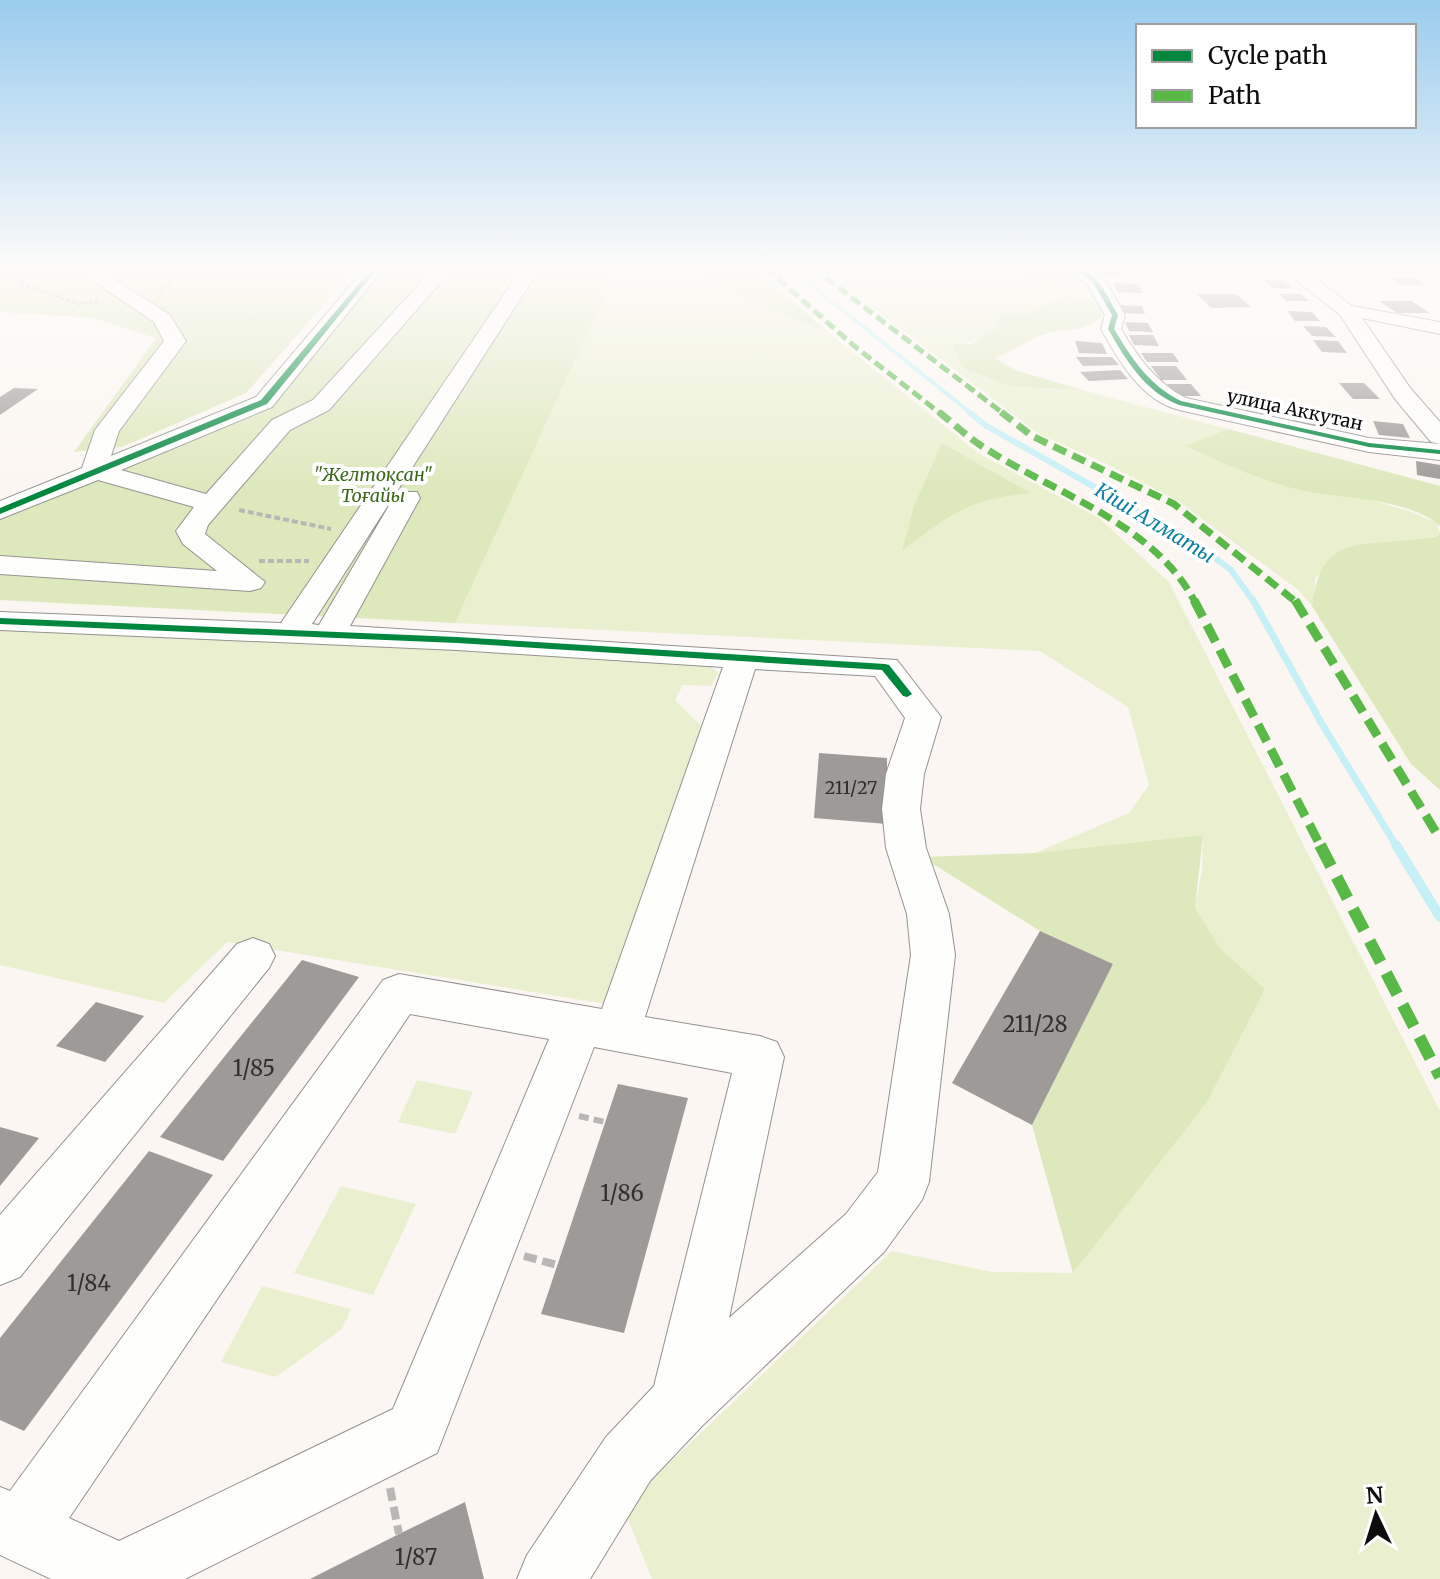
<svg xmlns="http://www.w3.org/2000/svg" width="1440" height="1579" font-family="Merriweather,serif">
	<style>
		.green { fill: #eaf0cf; fill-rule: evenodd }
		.forest { fill: #dde8bd }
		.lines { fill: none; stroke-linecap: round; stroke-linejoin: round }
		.stream-far3 { stroke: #c5f0f7; stroke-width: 4 }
		.stream-far2 { stroke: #c5f0f7; stroke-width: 6 }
		.stream-far1 { stroke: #c5f0f7; stroke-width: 7 }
		.stream { stroke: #c5f0f7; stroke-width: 10 }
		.building { fill: #9e9a97 }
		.minor-casing { stroke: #949290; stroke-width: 2 }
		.path-far3 { stroke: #b8b7b6; stroke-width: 3; stroke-dasharray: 4 2; stroke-linecap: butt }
		.path-far2 { stroke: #b8b7b6; stroke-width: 4; stroke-dasharray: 6 3; stroke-linecap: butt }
		.path-far1 { stroke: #b8b7b6; stroke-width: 6; stroke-dasharray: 10 5; stroke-linecap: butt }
		.path { stroke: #b8b7b6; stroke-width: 8; stroke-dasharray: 13 6; stroke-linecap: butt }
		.minor { fill: #fefefd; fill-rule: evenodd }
		.quiet-far3 { stroke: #58b947; stroke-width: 5; stroke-dasharray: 11 5; stroke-linecap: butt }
		.quiet-far2 { stroke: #58b947; stroke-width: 7; stroke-dasharray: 14 7; stroke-linecap: butt }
		.quiet-far1 { stroke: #58b947; stroke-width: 9; stroke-dasharray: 19 9; stroke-linecap: butt }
		.quiet { stroke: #58b947; stroke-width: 12; stroke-dasharray: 24 12; stroke-linecap: butt }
		.cycleway-casing { stroke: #fff; stroke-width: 5 }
		.cycleway { fill: #00873e; fill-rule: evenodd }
		.labels { text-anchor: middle; stroke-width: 8; stroke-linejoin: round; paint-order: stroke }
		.far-street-label { font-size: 18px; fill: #0d0d0d; stroke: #fff }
		.far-park-label { font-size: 18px; font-style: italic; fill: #3c681a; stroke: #fff }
		.number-label { font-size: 18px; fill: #313030 }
		.far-water-label { font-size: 20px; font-style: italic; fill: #0f809e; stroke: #fff }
		.near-number-label { font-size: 22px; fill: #313030 }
	</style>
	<rect width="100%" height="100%" fill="#fbf6f1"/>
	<path class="green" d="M617,268H686L721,288L829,333L978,453L1099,518L1169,582L1440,1111V1579H652L623,1507L892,1251L992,1272L1074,1273L1265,989L1220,948L1195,908L1202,869L1203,835L1035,853L1129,813L1149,785L1128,707L1040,651L455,623ZM942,443L1029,492L995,496L957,510Z
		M820,268H994L998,276C1028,280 1050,293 1079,279L1098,304L1068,295L1029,313H1004C993,334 976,344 953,344L1008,386L1082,390L1228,429L1187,447L1412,512L1437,523L1440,534L1316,577L1312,606L1297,589L1178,501L1105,463L1039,434Z
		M0,627L708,664L718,673L711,686L683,685L675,700L711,735L612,1005L227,942L164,1003L0,965Z
		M417,1080L473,1092L455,1134L398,1122Z
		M341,1186L416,1204L373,1295L294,1273Z
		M262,1286L351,1309L342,1329L276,1377L221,1362Z"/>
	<path class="forest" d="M0,268H356L246,393L122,447L74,452L156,338L93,318L0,312Z
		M379,268H617L455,623L0,600V515L268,404Z
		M686,268H755L829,333L721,288Z
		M994,268H1067L1074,271L1079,279L1068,284L1033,285L1026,280L998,276Z
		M1068,295L1098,304L1105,313C1084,337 1061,325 1035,338C1021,344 1010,353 995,358L1015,370L1082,390L1008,386L962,367L952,344H972L997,327L995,322L1004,312L1029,313Z
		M1228,429L1440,486V526C1406,496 1339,500 1296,489C1257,479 1222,463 1186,446Z
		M942,443L1031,493C967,499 951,514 902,551L914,506Z
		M1440,534V790L1411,764L1312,606C1322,538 1350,546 1410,540C1420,539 1432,539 1440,534Z
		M1203,835L1195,908L1220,948L1265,989L1207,1102L1073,1273L1032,1125L1113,964L1040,931L922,857L1035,853Z"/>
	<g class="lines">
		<path class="stream-far3" d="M790,268L972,414"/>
		<path class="stream-far2" d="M969,412L985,425L1202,548L1231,570L1254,602"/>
		<path class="stream-far1" d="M1253,600L1322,724L1397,847"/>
		<path class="stream" d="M1396,845L1440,917"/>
	</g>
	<path class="building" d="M1094,268H1118L1123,275H1099Z
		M1324,268H1355L1362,273H1331Z
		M1391,277L1415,278L1424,285H1399Z
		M1264,280L1285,281L1293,289L1272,288Z
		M1114,283L1138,284L1143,293L1118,292Z
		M1197,294H1236L1251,307L1211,308Z
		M1279,294H1301L1309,301H1286Z
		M1379,301H1411L1430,313H1397Z
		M1119,305L1142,306L1145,314L1122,313Z
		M1287,311L1312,312L1320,321H1295Z
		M1125,322L1148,323L1153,332L1129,331Z
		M1303,326L1326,327L1336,337L1312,336Z
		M1129,335H1153L1159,346L1134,345Z
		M1313,340L1338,341L1347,353L1322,352Z
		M1075,341L1102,343L1107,354L1079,353Z
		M1141,353H1173L1179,362H1147Z
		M1076,357H1112L1119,365L1083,366Z
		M1151,366H1176L1187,380H1161Z
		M1120,370L1128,379L1089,381L1080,372Z
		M1339,383H1364L1380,399H1353Z
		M1167,384H1191L1201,396H1177Z
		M14,388L38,389L0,415V397Z
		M1250,401L1277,406L1273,418L1245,413Z
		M1296,408L1329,414L1327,429L1293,423Z
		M1373,421L1403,424L1410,438L1379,435Z
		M1416,461L1440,465V479L1417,475Z
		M819,753L887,758V824L814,818Z
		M1040,931L1113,964L1032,1125L952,1083Z
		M302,960L359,977L223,1161L160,1137Z
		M96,1002L144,1016L105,1062L56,1046Z
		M618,1084L688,1098L624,1333L541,1314Z
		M0,1127L39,1138L0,1186Z
		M149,1151L213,1175L24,1431L0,1420V1338Z
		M465,1502L484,1579H310L399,1534Z"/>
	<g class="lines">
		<defs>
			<path id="minor" d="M74,268H96L169,314L186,341L119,431L111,456L256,397L365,268H384L272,407L121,470L206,494L272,420L313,400L434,268H453L329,410L290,430L208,525L205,534L265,582L261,588L250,591L0,574V556L217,571L183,544L176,531L194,507L98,480L0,519V501L82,468L95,430L164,341L154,322Z
				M522,268H540L312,624L319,625L397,492H417L420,498L350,626L897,660L941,717L924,774L920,809L926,848L949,914L955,955L929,1182L922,1200L884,1252L703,1425L650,1481L590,1579H517L527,1555L606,1437L654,1386L732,1073L594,1047L437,1453L185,1579H51L0,1555V1487L10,1491L383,980L399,974L602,1009L723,667L457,650L0,630V612L281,623ZM755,669L875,676L905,718L886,774L882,809L886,848L907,914L911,955L878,1172L846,1214L729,1318L784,1057L777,1042L760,1036L645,1017ZM410,1014L549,1039L393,1409L119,1541L69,1518Z
				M1066,268C1106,268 1106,284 1125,315L1121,329C1138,357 1156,383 1186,398L1369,438L1440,444V460L1369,452L1179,410C1141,400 1119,361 1101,329L1105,315L1087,284Z
				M1281,268H1302L1352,306L1440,322V334L1362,318L1411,389L1440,422V444L1431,442L1395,399L1340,315Z
				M253,938L269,944L275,956L269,968L20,1277L0,1285V1215L237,944Z"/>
		</defs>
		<use href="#minor" class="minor-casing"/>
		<path class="path-far3" d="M7,268L26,275L21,284L79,304L98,301
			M143,283L160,268
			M159,292L185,268"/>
		<path class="path-far2" d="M239,510L331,529
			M259,561H309"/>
		<path class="path-far1" d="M579,1116L605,1122"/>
		<path class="path" d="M524,1256L557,1265
			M390,1488L399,1534"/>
		<use href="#minor" class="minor"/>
		<path class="quiet-far3" d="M766,268L853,345L941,414
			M813,268L1004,414"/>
		<path class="quiet-far2" d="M939,412C955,425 971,440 988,450C1057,494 1155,525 1195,602
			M1001,412L1032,436L1174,504L1296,602"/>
		<path class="quiet-far1" d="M1194,600L1321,847
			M1295,600L1440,839"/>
		<path class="quiet" d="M1320,845L1440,1077"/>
		<defs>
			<path id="cycleway" d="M372,268H378L267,404L0,514V508L261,400Z
				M1072,268C1097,268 1107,297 1118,315L1114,329C1132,359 1150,386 1181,401L1369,443L1440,450V454L1369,447L1179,405C1145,392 1126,360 1108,329L1112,315L1092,281Z
				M0,618L457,637L885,664L889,665L912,694L907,697L903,696L882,670L457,643L0,624Z"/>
		</defs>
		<use href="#cycleway" class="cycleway-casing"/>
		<use href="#cycleway" class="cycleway"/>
	</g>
	<linearGradient id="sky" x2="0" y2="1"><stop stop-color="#9accee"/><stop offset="0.55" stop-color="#fdfbf9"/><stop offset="1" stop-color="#fdfbf9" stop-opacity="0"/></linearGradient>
	<rect width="1440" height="489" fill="url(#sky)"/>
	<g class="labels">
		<g class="far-street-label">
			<text transform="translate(1295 410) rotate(12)" y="6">улица Аккутан</text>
		</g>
		<g class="far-park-label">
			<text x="373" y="481">"Желтоқсан"<tspan x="373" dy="21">Тоғайы</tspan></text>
		</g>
		<g class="number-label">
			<text x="851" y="794">211/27</text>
		</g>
		<g class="far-water-label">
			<text transform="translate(1155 523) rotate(31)" y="7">Кіші Алматы</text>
		</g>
		<g class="near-number-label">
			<text x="1035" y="1032">211/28</text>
			<text x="254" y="1076">1/85</text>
			<text x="622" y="1201">1/86</text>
			<text x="89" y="1291">1/84</text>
			<text x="416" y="1565">1/87</text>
		</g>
	</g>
	<rect x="1136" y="24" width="280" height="104" fill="#ffffff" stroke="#9e9e9e" stroke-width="2"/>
	<rect x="1152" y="50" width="40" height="12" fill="#00873e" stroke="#9e9e9e" stroke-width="2"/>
	<text x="1208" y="64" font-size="24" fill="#0d0d0d">Cycle path</text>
	<rect x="1152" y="90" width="40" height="12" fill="#58b947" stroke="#9e9e9e" stroke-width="2"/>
	<text x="1208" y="104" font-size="24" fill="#0d0d0d">Path</text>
	<g transform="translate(1376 1515) rotate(356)" stroke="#ffffff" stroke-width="6" paint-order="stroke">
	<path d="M0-6L14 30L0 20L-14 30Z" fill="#0d0d0d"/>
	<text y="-12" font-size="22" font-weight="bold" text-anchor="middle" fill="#0d0d0d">N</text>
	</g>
</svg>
